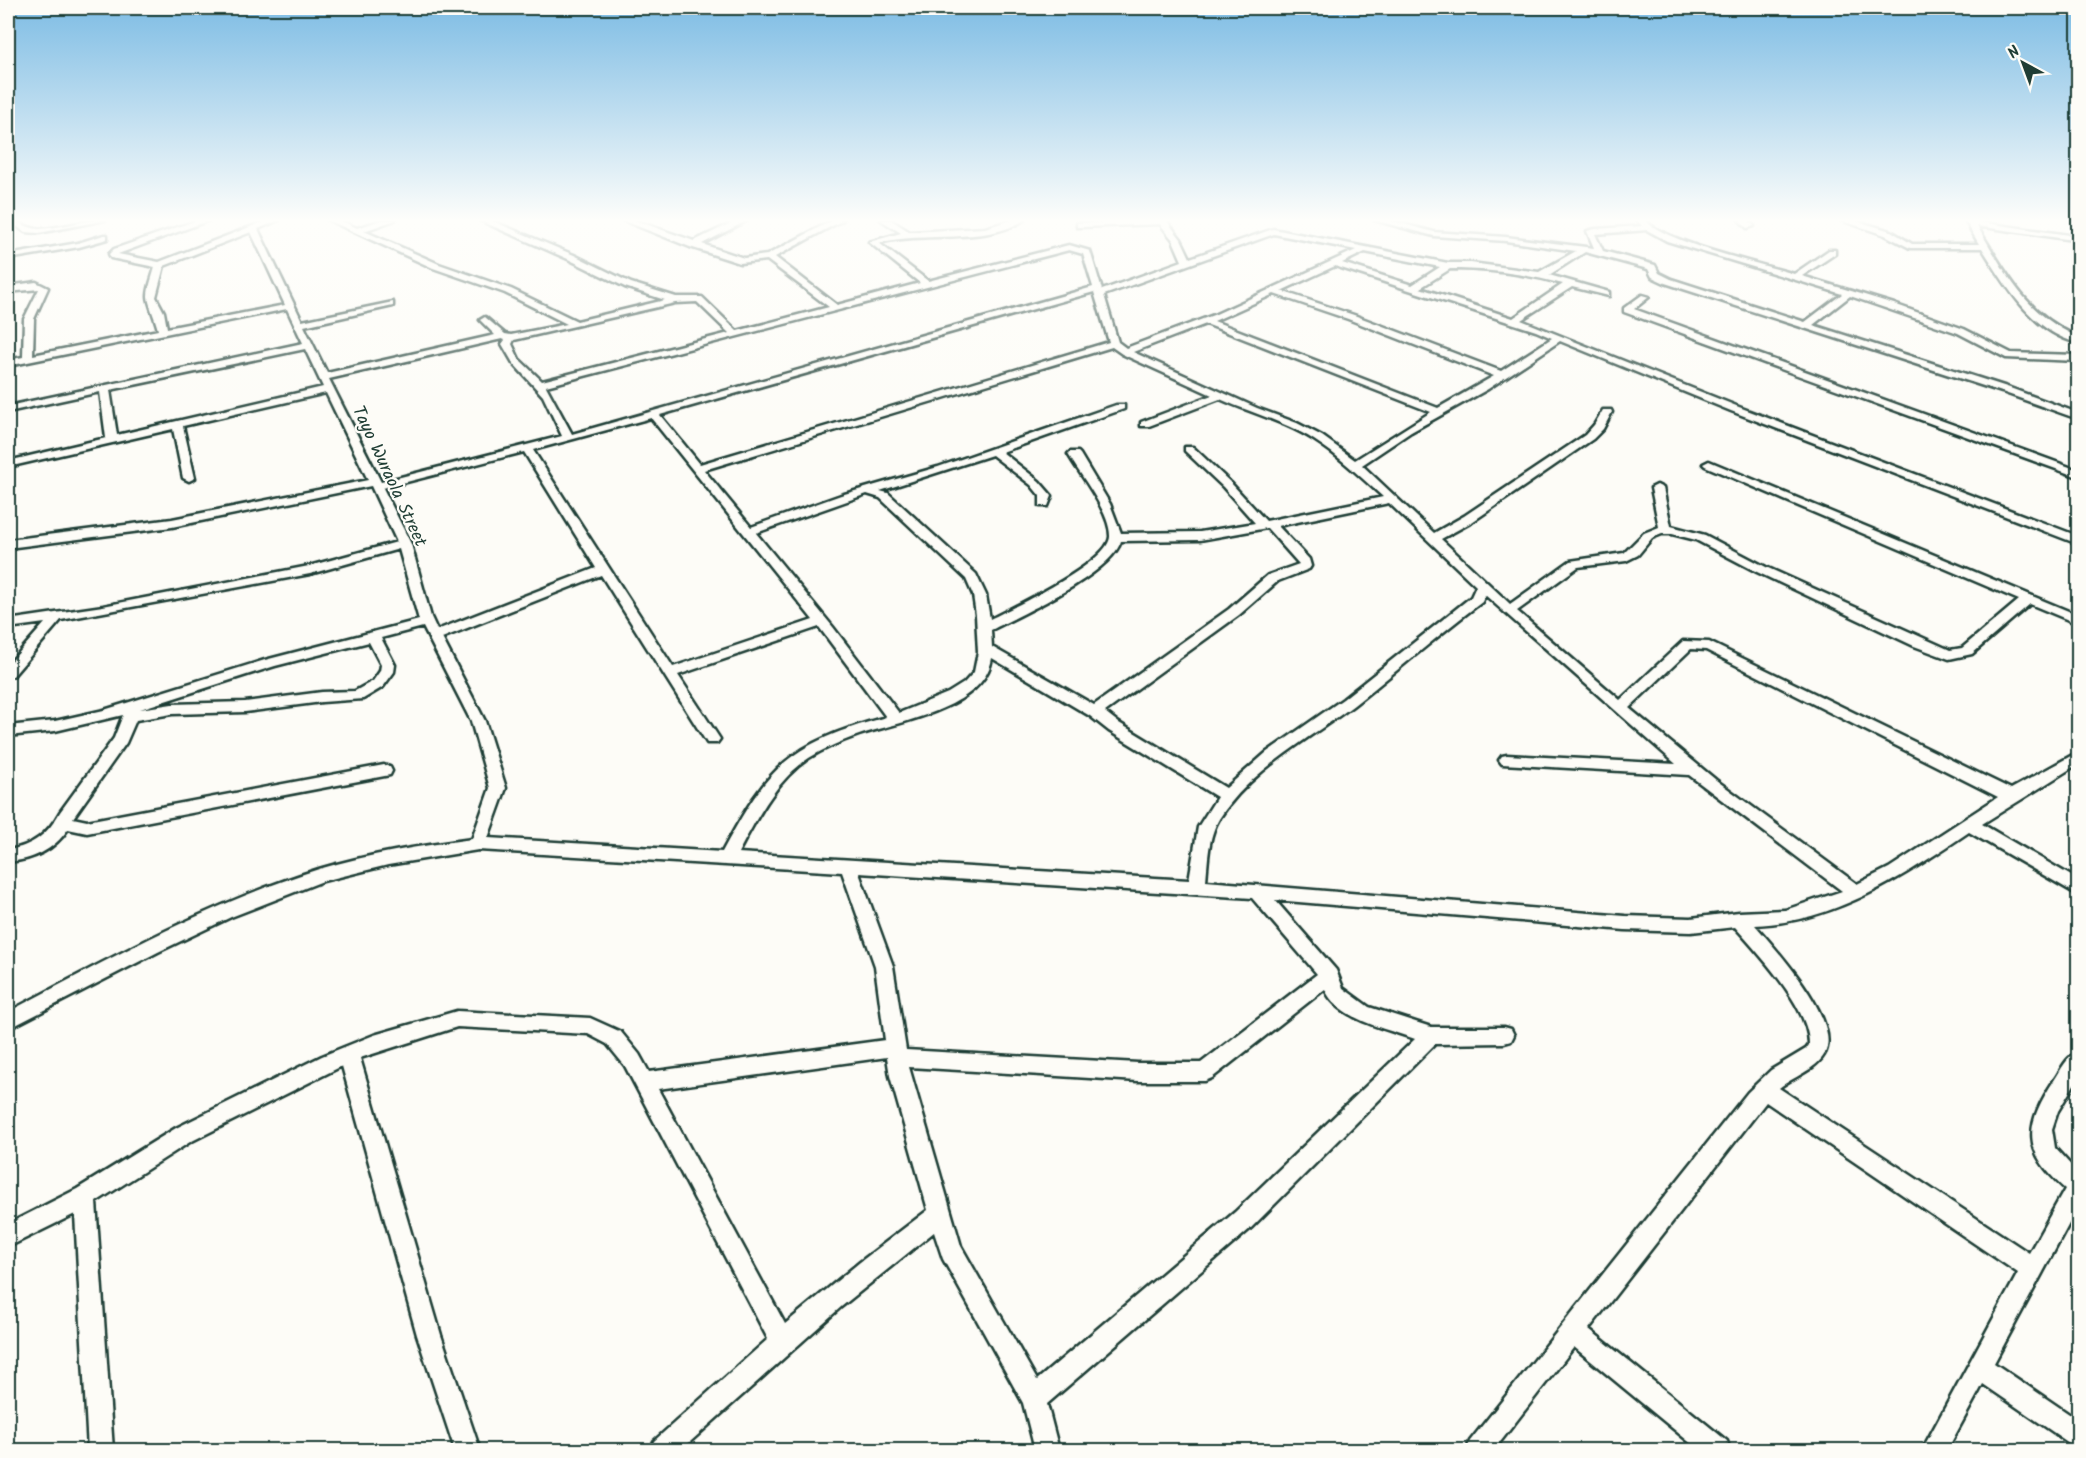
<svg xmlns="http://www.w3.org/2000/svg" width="2086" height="1458" font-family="Kalam,sans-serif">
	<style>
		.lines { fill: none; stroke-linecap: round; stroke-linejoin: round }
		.minor-casing { stroke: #1f3d34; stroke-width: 5 }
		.minor { fill: #fdfcf7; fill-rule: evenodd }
		.labels { text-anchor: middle; stroke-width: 4.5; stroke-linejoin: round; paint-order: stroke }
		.street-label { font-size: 18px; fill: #1f3d34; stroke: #fdfcf7 }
	</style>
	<rect width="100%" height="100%" fill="#fdfcf7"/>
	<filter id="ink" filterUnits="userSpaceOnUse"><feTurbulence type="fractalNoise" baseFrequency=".0167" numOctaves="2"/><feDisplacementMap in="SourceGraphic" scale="12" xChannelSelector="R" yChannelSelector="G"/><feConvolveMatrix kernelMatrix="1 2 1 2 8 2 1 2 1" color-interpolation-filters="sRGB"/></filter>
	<g filter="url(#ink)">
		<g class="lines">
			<defs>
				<path id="minor" d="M8,220C19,220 27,229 39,229C61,228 82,220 105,220L39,233L25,232Z
					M198,220H210L118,254L159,262L268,220H279L258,229L302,321L393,302V306L304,326L327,373L495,335L480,320L485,317L505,334L511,335L567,324L505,293L433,268L328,220H339L357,228L382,220H395L364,231L439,264L511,289L577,321L665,300L625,287L568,259L479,220H490L574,255L631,283L676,297H702L737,331L829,307L767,260L740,263L690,247L622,220H634L694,241L738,220H748L702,244L744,258L767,255L833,220H843L775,257L837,305L920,283L869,242L901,233L881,220H891L910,232L985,228L1012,220H1024C987,245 922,231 879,243L928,281L1069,245L1090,251L1102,290L1182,261L1173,240L1160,224L1080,227H1077V223L1166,220L1181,239L1190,258L1273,229L1448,263H1471L1539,272L1576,251L1506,241L1434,236L1374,220H1388L1434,232L1506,237L1594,248L1587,231L1595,229L1642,226L1637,220H1645C1664,242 1762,264 1794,274L1829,250H1835V254L1802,276L1894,304L1964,329L2011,353L2078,355V361L2006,358L1958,333L1850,296L1813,325L2010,388L2078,413V419L2002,392L1665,283L1652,277L1648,269L1585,252L1549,275L1609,292V296L1572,287L1521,320L1739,407L2078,536V544L1731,411L1560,341L1488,389L1411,432L1362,465L1434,533L1464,516L1585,435L1594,425L1603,410H1611L1612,412L1603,429L1593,439L1472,522L1441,539L1510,604L1570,561L1624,553L1644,533L1659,527L1651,488L1657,485L1663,488L1671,526L1705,535L1766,567L1950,650L1962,648L2019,600L1705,466L1703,464L1709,461L2078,615V624L2030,604L1972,654L1949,659L1914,646L1757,572L1696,540L1672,534H1662L1652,538L1638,555L1626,561L1578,567L1517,611L1620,700L1683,641L1709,642L2011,789L2078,752V764L1982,824L2078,880V895L1969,832C1904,876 1836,922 1755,925C1776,949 1844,1023 1824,1055C1815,1070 1793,1077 1779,1088L2029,1253L2065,1189C2022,1150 2024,1126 2055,1079C2061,1070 2067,1056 2078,1052V1078L2058,1111L2052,1129L2055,1148L2078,1173V1207L1994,1363L2078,1420V1446L2069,1443L1983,1384L1947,1450H1922L2018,1273L1766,1102L1589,1329L1727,1441L1730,1450H1699L1574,1347L1494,1450H1467L1470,1441L1748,1092L1771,1070L1806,1049L1809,1045C1810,1008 1759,954 1735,927L1691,932L1625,930L1275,900L1336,970L1343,988L1369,1007L1431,1027H1504L1511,1029L1514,1035L1511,1041L1504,1043L1435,1044L1251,1228L1047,1404L1059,1450H1035L1023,1403L943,1259L934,1232L841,1307L681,1450H651L654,1441L768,1339L625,1066L607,1044L588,1034L457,1027L360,1058L441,1335L480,1450H455L417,1335L342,1066L190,1142L96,1202L113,1450H88L75,1214L8,1247V1224L77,1189L176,1128L322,1056L374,1035L457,1011L590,1018L621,1032L639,1054L649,1072L885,1040L875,966L842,872L478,850L388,865L323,881L231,917L158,952L8,1029V1012C109,959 210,903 319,869C369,854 420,846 472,839L490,788L471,721L423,627L381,638L395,665L394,672L383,687L363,699L322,702L245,712L172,714L136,720L126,743L73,818L87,821L384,765L390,767L392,771L390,775L87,833L68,829C54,850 32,860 8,862V850C33,846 48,834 60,812L114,738L123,715L55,731L8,736V726L55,721L104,710L265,660L419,620L399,549L310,574L61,620L13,676L8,677V665L45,623L8,628V620L103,606L309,566L397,542L371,486L172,527L8,548V540L172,519L368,480L326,393L183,426L195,478L189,481L183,478L173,429L8,467V461L106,438L100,392L8,412V406L303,343L287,309L8,366V360L23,357L24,319L39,289L8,292V286L36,282L48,288L34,319L33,355L158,330C156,320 148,303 148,296C148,287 153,276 155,267L111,258L109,254L114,249ZM1647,230L1667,241L1842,294L1805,322L1671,279L1659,273L1655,265L1603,251L1595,234ZM251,232L285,305L167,328L164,312L156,297L164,266ZM1274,234L1356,250L1216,314L1126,348L1118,342L1104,295ZM1069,250L1083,254L1093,287L572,434L546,386ZM1365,252L1440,267L1412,285L1342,263ZM1335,266L1536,331L1552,338L1501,371L1354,315L1281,291ZM1450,269C1488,269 1527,274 1563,284L1513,318L1420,288ZM1094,292L1109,342L700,464L660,415ZM1274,294L1348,319L1494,376L1438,408L1214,321ZM697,302L729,333L542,381L519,359L512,344L514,340L675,303ZM1206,324L1431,412L1355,460L1322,436L1297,423L1257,408L1133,352ZM502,339L505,340L502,344L513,363L543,396L562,436L381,482L329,379ZM1112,347L1122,354L1212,395L1141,422V426H1149L1220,399C1251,413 1286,422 1314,440C1339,456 1361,477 1383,497L1266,521L1231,483L1193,447H1185V451L1223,487L1255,523L1200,532L1121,533L1110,504L1080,454L1078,452H1070L1068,454C1080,475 1111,513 1110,537C1108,563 1014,607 990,619L986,595L976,574L888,493L880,491L992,455L1031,485L1040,496V506H1048L1052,496L1039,481L1002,452L1124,409V405H1116L938,467L841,495L751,527L704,470ZM305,349L323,387L117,435L110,390ZM651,418L813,620L673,667L533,450ZM524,452L596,568L437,630L431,617L411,544L383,488ZM867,494L880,498L966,579L973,595L976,615L978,652L974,672L964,683L948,693L899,713L833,627L756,533ZM1389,503L1476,586L1471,597L1343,699L1267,752L1226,788L1119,723L1105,712L1239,615L1278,581L1309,569L1311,566L1309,559L1278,526ZM1267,528L1299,564L1268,575L1229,609L1094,705L992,647L991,630C1022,614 1111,574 1121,541L1200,540ZM601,575L707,743H717L720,739L678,675L819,627L886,717C789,744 769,765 722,852L488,838L506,788L485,721L442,638ZM1485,595L1676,764L1507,755L1502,756L1499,760L1502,764L1689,775L1842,891L1785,910L1739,912L1691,918L1625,916L1206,881C1208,861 1208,837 1219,819C1251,769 1308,740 1354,705C1397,671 1438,635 1482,602ZM369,642L381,665L380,671L373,681L355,691L322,692L245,702L172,704L140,709L275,666ZM1691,649L1706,650L1998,797L1889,868L1857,884L1716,780L1629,708ZM992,658L1090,716L1109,731L1217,797L1198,827L1189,880L738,853C757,818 775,781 809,758C825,748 842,741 859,735C898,722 984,709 992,658ZM859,873L1252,898L1317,974L1201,1063H1138L906,1050L893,966ZM1325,989C1337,1019 1387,1029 1415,1039L1235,1212L1037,1380L961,1246L909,1067L1138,1081H1205L1212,1078ZM887,1057L890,1076L928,1210L860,1262L785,1324L658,1089Z
					M1739,220H1748L1754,226L1747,228Z
					M1840,220H1853L1891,231L1912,244H1979L1965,220L2076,236V240H2073L1977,226C2007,274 2024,313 2078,337V343C2032,332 2006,286 1982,248H1910L1885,235Z
					M104,235H107V239L79,247L8,259V255L78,243Z
					M1642,295L1649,297L1634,309L2078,470V477L1624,312V308Z"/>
			</defs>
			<use href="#minor" class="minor-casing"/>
			<use href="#minor" class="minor"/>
		</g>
	</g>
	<linearGradient id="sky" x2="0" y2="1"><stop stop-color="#7dbce4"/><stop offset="0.52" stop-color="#fefefb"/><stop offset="1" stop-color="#fefefb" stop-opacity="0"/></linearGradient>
	<rect width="2086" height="424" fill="url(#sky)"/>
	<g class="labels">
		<g class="street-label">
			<text transform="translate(390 476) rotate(65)" y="6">Tayo Wuraola Street</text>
		</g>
	</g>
	<rect width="2086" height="1458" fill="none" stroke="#fdfcf7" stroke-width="30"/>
	<rect x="15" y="15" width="2056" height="1428" fill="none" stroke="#1f3d34" stroke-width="2" filter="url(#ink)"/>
	<g transform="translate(2023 63) rotate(319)" stroke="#fdfcf7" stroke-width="4.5" paint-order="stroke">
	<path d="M0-4.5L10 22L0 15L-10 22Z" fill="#1f3d34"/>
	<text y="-9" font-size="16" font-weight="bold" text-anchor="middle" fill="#1f3d34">N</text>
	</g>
</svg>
